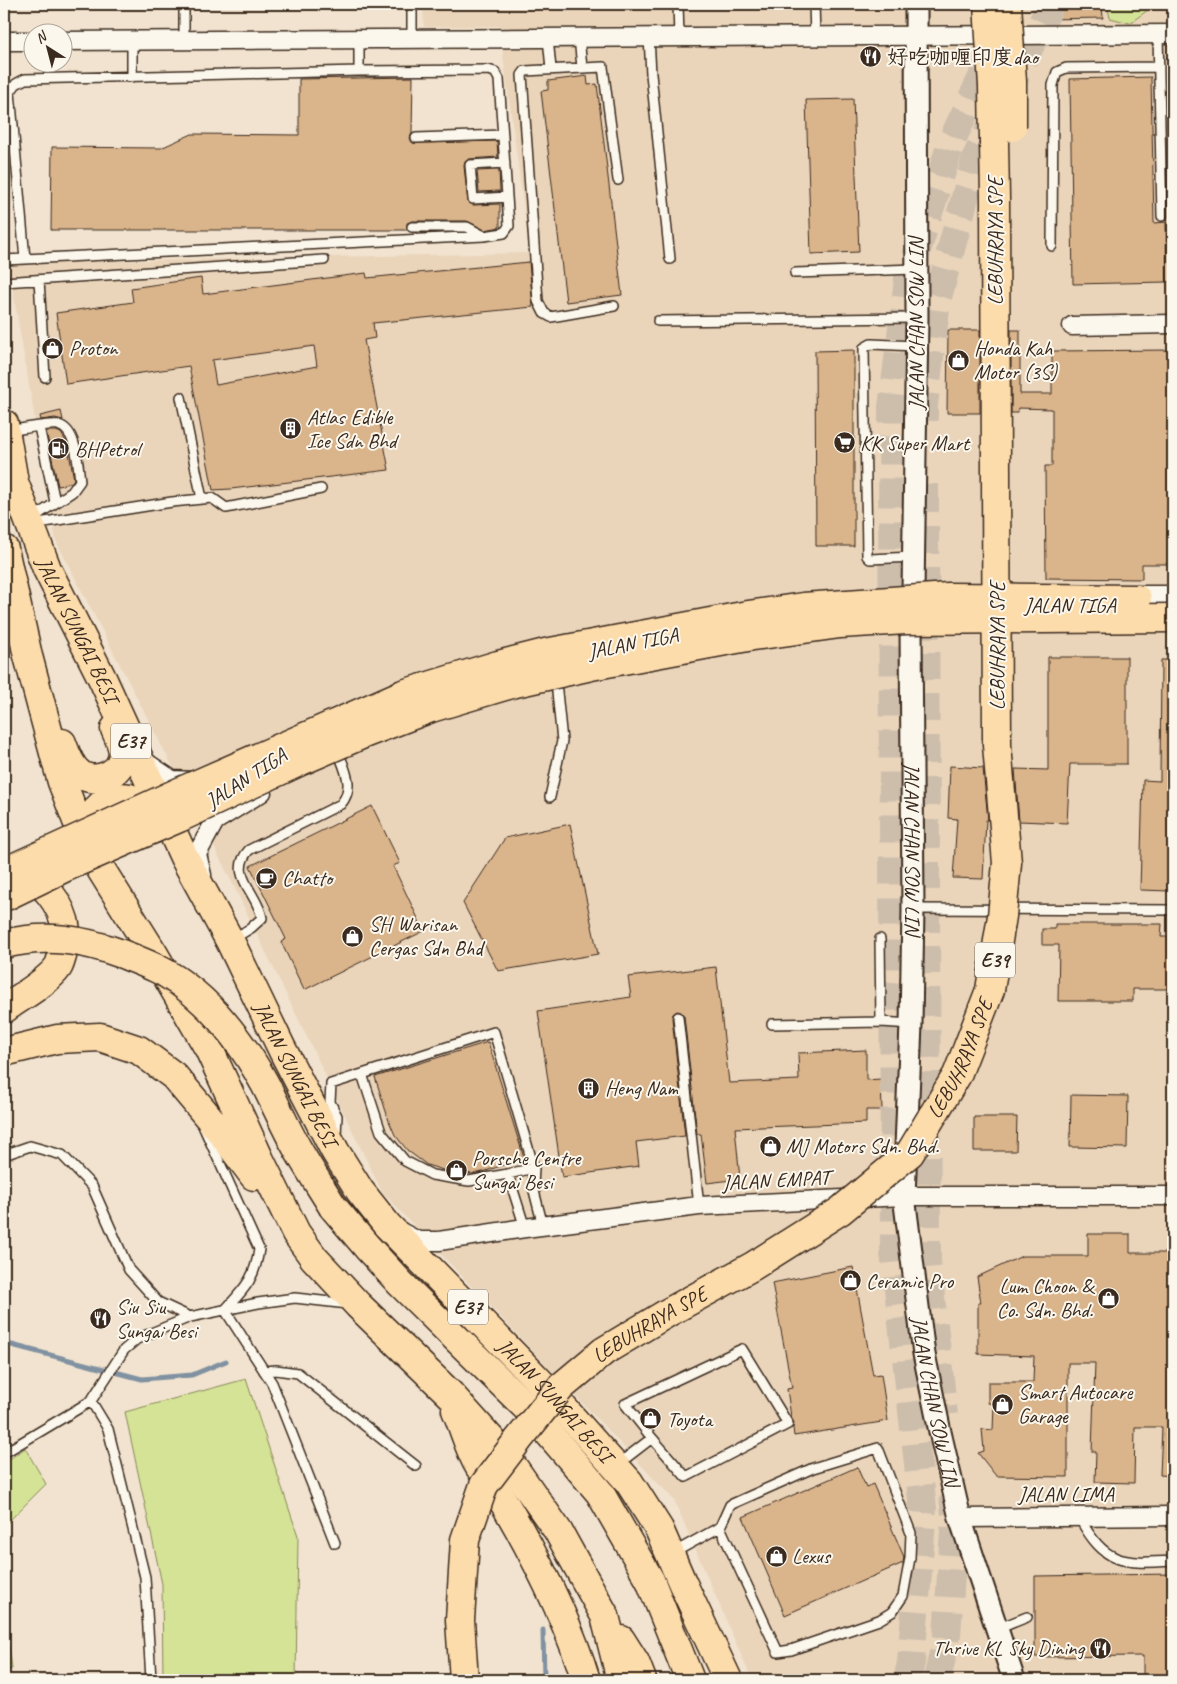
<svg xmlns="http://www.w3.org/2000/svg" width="1177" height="1684" font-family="Caveat,'LXGW WenKai TC',sans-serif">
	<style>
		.built { fill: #ead5bb }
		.green { fill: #d4e396; stroke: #88865a }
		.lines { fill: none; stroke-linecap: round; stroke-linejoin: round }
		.stream { stroke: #8091a1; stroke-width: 5 }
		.building { fill: #dab48b; stroke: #3b2a1e; fill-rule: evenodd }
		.motorway-tunnel { stroke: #cdbeac; stroke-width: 28; stroke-dasharray: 28 14; stroke-linecap: butt }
		.service-casing { stroke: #3b2a1e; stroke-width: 12 }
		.minor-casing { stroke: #3b2a1e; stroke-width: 21 }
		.tertiary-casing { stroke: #3b2a1e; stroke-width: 25 }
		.primary-casing { stroke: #3b2a1e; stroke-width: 31 }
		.service { stroke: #fbf7ec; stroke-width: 9 }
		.minor { stroke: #fbf7ec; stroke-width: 18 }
		.tertiary { stroke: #fbf7ec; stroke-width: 21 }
		.primary { stroke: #fddcac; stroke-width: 28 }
		.primary-bridge-casing { stroke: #3b2a1e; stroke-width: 31; stroke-linecap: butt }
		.motorway-bridge-casing { stroke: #3b2a1e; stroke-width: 31; stroke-linecap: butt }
		.primary-bridge { stroke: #fddcac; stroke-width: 28 }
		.motorway-bridge { stroke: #fddcac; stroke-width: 28 }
		.labels { text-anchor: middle; stroke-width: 4; stroke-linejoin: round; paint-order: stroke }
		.shield { fill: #fbf7ec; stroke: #75685c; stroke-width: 1 }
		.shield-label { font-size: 20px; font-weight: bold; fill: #3b2a1e }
		.poi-label { font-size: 21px; fill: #3b2a1e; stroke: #fbf7ec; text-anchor: start }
		.street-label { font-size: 21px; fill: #3b2a1e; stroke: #fbf7ec }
	</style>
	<rect width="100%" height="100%" fill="#f1e3cf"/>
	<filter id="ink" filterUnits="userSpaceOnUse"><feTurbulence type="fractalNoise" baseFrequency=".02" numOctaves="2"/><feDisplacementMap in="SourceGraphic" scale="10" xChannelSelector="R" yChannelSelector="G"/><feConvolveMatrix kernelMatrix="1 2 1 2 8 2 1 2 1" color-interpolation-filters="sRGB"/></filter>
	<g filter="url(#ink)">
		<path class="built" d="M423,4H1173V1680H752L674,1500L382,1192L229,876L56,541L8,263L530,253L499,26L424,27Z"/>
		<path class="green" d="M1107,4H1153L1152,7L1130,23L1110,18Z
			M246,1379L298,1536L296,1680H163L162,1584L125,1412Z
			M25,1448L46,1484L4,1526V1463Z
			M4,1609L12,1669L4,1670Z"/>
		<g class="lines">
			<path class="stream" d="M4,1343L142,1379L192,1375L226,1361
				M543,1630L544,1680"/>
		</g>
		<path class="building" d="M1102,4L1103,18L1049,19V6Z
			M587,76L588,85L597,84L622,295L566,302L541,91L548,90V81Z
			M413,77L412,133L410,138L413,143L497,141L498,157L469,159L465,162L464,166L468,202L473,205L500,204V227L485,230L467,221H412L407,223V230H51L52,147L161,148L192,134L299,135V79Z
			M1151,77L1154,223L1166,222L1167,282L1073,284L1070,79Z
			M853,99L859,252L811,254L806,100Z
			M499,170L500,191L479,192L477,171Z
			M529,262L533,307L373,323L375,338L364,340L389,470L231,489L213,490L189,366L66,384L56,313L133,302L131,288L201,278L203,294L366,273L367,278ZM314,346L317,366L216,385L212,360Z
			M948,330H980V413H947Z
			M1011,330H1020V394H1052V351L1173,350V564H1142V579L1046,578L1045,466H1052V409L1018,408L1017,413H1011Z
			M854,350V546H816L815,351Z
			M61,411L63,420L55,418L41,420L40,416Z
			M46,431H56L61,433L67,443L74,479L71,483L58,486Z
			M1048,657H1127V764H1070L1067,823L1019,821L1015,769L1048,770Z
			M1161,660H1173V765L1170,891L1140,890L1143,780L1160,781Z
			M950,766L983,768L988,820H986L983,879L953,878L957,819L948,818Z
			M372,806L400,863L393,866L424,931L304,990L281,942L286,939L250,866Z
			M570,824L598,954L498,971L463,903L505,838Z
			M1055,924H1162L1161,937H1173V989H1133V1001H1058L1059,945H1042V929H1055Z
			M716,967L729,1083L799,1080L798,1053L866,1050V1080L881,1079L882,1110H866V1123L735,1128L740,1179L707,1183L701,1134H697L684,1016L681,1012L677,1011L673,1014L672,1018L685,1136L636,1142L639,1166L562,1177L538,1011L631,997L628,977Z
			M488,1042L524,1158L483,1172L472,1174L443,1170L427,1165L408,1151L395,1135L389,1121L375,1077Z
			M1071,1095L1128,1096L1127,1148L1070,1147Z
			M974,1117H1017L1016,1151H974Z
			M1088,1234H1130V1253H1173V1476L1160,1475L1162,1427H1135L1134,1483L1095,1482L1096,1452H1092L1095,1363H1068V1477L996,1476L978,1453L984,1451L982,1429L993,1430L994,1404L988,1403V1382H1033L1034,1356L978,1354V1303H981L977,1277L1022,1256H1088Z
			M853,1267L873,1375L881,1374L888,1421L794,1436L793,1428L794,1423L791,1417L787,1389L792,1388L772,1283Z
			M857,1467L866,1487L873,1484L904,1557L903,1563L785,1615L743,1517Z
			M1173,1574V1680H1143V1656L1035,1657V1576Z"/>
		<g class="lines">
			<path class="motorway-tunnel" d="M924,421V405L937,301L976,157L1051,4
				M925,484L927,1261L944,1415
				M907,1680L911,1663L923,1508L894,1253L892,407L908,279L952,140L995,50
				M937,1680L947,1635L955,1515L953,1495"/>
			<defs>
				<path id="service" d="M184,4V40
					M678,4L679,37
					M814,4L815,36
					M1158,34L1162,216
					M649,37L651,74L670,259
					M412,38V4
					M548,38L551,69
					M579,38L582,67
					M359,39V71
					M488,70L495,72L499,79L509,226L504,233L484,236L25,259L10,92L16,84L25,79L359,71Z
					M132,77V40
					M416,138L503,135
					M505,163L470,165L473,199L507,197
					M412,227H467L484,236
					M1052,246L1053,85L1057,72L1066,68L1159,67
					M4,260L25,259
					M795,273L916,269
					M39,280L45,377
					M4,282L324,260
					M614,306L551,317L544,313L538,301L522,75L525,71L603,67L618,180
					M658,321L916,318
					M181,397L202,499
					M39,427L55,502
					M7,431C17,430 51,423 58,425C77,429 78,466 80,481L72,492L31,519
					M32,524L172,502L212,498L226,508L321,489
					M913,557L870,559L867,556L864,348L871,344L916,346
					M550,797L562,741L556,682
					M913,909L1173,910
					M233,939L251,928L262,918C258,893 227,874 249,850L341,804C355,787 345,770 338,751
					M880,939L881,1022
					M678,1017L699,1206
					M772,1024L881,1022L911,1024
					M204,1128L259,1249C255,1279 245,1288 225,1310
					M336,1134L337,1116L330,1102L331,1084L494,1032L534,1168L508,1174L469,1181L432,1175L405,1161L381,1132L362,1074
					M4,1155L30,1146L62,1155L92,1186L129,1270L158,1302L190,1317
					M534,1168L533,1187L543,1226
					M508,1174L525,1228
					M225,1310L272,1383L335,1543
					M742,1349L788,1424L686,1477L652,1438L625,1404Z
					M264,1371L276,1370L298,1373L416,1466
					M91,1401L108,1429L145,1577L151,1680
					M4,1453L91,1401L124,1350L137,1339L190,1317L258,1303L295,1298L348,1304
					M617,1465L652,1438
					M1079,1517C1105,1565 1122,1564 1173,1561
					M673,1553L720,1527L730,1505L813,1468L878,1448L911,1533L910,1558L903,1596L892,1612L879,1620L791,1650L778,1652L720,1527
					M997,1629L1027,1617"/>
				<path id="minor" d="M4,41H32
					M62,41L1173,34
					M1072,326L1173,324
					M1127,595H1173
					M141,759L172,780L196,781
					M202,875L197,854L215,821L262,792
					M401,1232L418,1241H439L525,1228L699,1206L904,1196H1173
					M960,1518L1173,1516"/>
				<g id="tertiary">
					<path id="s1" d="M916,4L917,318L913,593L911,627L913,909L911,1024L904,1196L924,1354L940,1432L960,1518L1014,1680"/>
				</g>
				<g id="primary">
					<path id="s2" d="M4,424L14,482L47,569L103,680L184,857L230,941L282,1049L335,1151L360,1191L387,1225L541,1383L629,1482L659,1529L682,1582L728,1680"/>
					<path d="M4,549L28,656L55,757L62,782L87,847L155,956L209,1049L260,1160L296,1233L314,1258L358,1305L451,1395L505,1455L558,1531L605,1616L621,1680"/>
					<path d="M62,743C66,754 70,767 80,774C93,784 118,776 122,759C125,749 119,738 115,729"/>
					<path d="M105,850C101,842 95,832 94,823C92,802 119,792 135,800L154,829"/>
					<path d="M4,1009C20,997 47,983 58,967C60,964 61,959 62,956C64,948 67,938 66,930C63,905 42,877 17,871"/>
					<path d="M4,1052L57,1039L100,1037L139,1050L174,1076L221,1132L254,1176"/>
					<path d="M333,1207L367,1247L400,1283L529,1410L600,1493L650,1580L690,1680"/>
					<path d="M456,1410C464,1428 469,1450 479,1466C485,1476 493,1484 499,1494C534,1553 566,1615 586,1680"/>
					<path d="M621,1640L635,1662L642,1680"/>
				</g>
			</defs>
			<use href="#service" class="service-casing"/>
			<use href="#minor" class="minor-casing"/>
			<use href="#tertiary" class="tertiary-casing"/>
			<use href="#primary" class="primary-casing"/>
			<use href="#service" class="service"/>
			<use href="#minor" class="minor"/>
			<use href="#tertiary" class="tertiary"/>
			<use href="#primary" class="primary"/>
			<defs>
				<path id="primary-bridge" d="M4,944C46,934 82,939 122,954C137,960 154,966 167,974C209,999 242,1042 265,1084C276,1105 285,1127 297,1148C308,1168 321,1187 333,1207"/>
				<g id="motorway-bridge">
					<path d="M1007,4L1012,82V127"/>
					<path d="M4,872L179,792L403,694L498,665L545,653L748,615L803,607L949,597L1137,599"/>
					<path d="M4,897L66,867L179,818L301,761L366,733L431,708L515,683L591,666L753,636L840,624L906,620L1173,618"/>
					<path id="s3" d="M464,1680L460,1620L465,1540L484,1485L519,1439L561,1387L604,1351L669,1312L753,1266L840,1211L910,1153L957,1075L990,990L1002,916L1007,863L997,745L995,198L993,86L988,4"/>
				</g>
			</defs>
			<use href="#primary-bridge" class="primary-bridge-casing"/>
			<use href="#motorway-bridge" class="motorway-bridge-casing"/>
			<use href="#primary-bridge" class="primary-bridge"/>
			<use href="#motorway-bridge" class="motorway-bridge"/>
		</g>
	</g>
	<defs>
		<symbol id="restaurant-disc" viewBox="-11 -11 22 22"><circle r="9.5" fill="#3b2a1e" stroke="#fbf7ec"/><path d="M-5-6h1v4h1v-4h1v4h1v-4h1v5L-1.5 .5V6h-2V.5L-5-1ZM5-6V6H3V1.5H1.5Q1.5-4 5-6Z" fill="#fff"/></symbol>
		<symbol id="shop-disc" viewBox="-11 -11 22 22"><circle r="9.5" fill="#3b2a1e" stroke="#fbf7ec"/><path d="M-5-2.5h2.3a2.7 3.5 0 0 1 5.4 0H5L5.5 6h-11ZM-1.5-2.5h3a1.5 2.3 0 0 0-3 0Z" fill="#fff"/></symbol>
		<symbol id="building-disc" viewBox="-11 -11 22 22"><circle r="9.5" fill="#3b2a1e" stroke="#fbf7ec"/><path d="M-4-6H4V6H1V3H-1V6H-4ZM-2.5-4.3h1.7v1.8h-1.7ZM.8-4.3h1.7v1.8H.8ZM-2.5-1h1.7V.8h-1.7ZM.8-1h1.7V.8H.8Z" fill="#fff"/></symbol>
		<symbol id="supermarket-disc" viewBox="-11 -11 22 22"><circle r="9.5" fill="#3b2a1e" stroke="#fbf7ec"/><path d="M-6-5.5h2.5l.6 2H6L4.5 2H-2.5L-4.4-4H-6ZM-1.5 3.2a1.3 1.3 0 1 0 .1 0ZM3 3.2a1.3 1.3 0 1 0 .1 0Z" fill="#fff"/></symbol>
		<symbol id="fuel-disc" viewBox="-11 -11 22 22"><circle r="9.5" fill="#3b2a1e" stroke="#fbf7ec"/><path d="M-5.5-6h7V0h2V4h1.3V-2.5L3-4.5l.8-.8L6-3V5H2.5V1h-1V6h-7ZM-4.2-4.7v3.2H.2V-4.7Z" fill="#fff"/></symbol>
		<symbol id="cafe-disc" viewBox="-11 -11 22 22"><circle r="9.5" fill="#3b2a1e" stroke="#fbf7ec"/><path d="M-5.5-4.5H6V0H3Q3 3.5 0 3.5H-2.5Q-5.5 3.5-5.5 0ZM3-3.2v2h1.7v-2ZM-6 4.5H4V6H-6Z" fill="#fff"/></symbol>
	</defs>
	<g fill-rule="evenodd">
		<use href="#restaurant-disc" x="858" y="44" width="25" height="25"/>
		<use href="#shop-disc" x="40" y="336" width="25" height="25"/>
		<use href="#shop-disc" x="946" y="348" width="25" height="25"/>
		<use href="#building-disc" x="278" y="416" width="25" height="25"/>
		<use href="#supermarket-disc" x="832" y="430" width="25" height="25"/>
		<use href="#fuel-disc" x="46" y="436" width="25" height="25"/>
		<use href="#cafe-disc" x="254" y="866" width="25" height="25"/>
		<use href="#shop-disc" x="340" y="924" width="25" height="25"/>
		<use href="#building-disc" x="576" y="1076" width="25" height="25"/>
		<use href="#shop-disc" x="758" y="1134" width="25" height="25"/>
		<use href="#shop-disc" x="444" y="1158" width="25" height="25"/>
		<use href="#shop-disc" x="838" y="1268" width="25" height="25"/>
		<use href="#shop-disc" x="1096" y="1286" width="25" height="25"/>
		<use href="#restaurant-disc" x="88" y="1306" width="25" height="25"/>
		<use href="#shop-disc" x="990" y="1392" width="25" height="25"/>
		<use href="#shop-disc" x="638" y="1406" width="25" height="25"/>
		<use href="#shop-disc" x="764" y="1544" width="25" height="25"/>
		<use href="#restaurant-disc" x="1088" y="1636" width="25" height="25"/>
	</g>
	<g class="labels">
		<g class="shield">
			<rect x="111" y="723.5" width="40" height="35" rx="4"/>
			<rect x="975" y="942.5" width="40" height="35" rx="4"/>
			<rect x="448" y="1289.5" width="40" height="35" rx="4"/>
		</g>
		<g class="shield-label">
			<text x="131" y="748">E37</text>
			<text x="995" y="967">E39</text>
			<text x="468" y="1314">E37</text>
		</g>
		<g class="poi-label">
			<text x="887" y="64">好吃咖喱印度dao</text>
			<text x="69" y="355">Proton</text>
			<text x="974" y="355">Honda Kah<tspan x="974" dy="24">Motor (3S)</tspan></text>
			<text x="307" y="424">Atlas Edible<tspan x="307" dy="24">Ice Sdn Bhd</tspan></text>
			<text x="860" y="450">KK Super Mart</text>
			<text x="75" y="456">BHPetrol</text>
			<text x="282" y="885">Chatto</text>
			<text x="369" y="931">SH Warisan<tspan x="369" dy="24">Cergas Sdn Bhd</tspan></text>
			<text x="605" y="1095">Heng Nam</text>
			<text x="786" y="1153">MJ Motors Sdn. Bhd.</text>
			<text x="472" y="1165">Porsche Centre<tspan x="472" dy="24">Sungai Besi</tspan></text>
			<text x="866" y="1288">Ceramic Pro</text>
			<text x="1093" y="1293" text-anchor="end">Lum Choon &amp;<tspan x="1093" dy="24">Co. Sdn. Bhd.</tspan></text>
			<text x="116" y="1314">Siu Siu<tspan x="116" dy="24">Sungai Besi</tspan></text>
			<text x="1018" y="1399">Smart Autocare<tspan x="1018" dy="24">Garage</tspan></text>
			<text x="667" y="1426">Toyota</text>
			<text x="792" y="1563">Lexus</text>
			<text x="1084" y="1655" text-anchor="end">Thrive KL Sky Dining</text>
		</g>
		<g class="street-label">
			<text transform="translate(995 241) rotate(-90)" y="7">LEBUHRAYA SPE</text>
			<text transform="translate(916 324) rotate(-90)" y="7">JALAN CHAN SOW LIN</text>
			<text x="1070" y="612">JALAN TIGA</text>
			<text dy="7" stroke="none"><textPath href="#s2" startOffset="220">JALAN SUNGAI BESI</textPath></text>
			<text transform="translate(633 643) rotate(-11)" y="7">JALAN TIGA</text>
			<text transform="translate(997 646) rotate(-90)" y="7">LEBUHRAYA SPE</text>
			<text transform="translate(246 778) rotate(-33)" y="7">JALAN TIGA</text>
			<text dy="7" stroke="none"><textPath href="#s1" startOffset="845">JALAN CHAN SOW LIN</textPath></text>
			<text dy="7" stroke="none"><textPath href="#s3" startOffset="852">LEBUHRAYA SPE</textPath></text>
			<text dy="7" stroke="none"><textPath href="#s2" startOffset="715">JALAN SUNGAI BESI</textPath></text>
			<text transform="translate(776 1180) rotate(-3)" y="7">JALAN EMPAT</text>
			<text dy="7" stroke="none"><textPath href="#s3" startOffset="432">LEBUHRAYA SPE</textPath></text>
			<text dy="7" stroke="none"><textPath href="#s2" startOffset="1135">JALAN SUNGAI BESI</textPath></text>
			<text dy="7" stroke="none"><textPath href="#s1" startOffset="1400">JALAN CHAN SOW LIN</textPath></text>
			<text x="1066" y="1501">JALAN LIMA</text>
		</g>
	</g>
	<rect width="1177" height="1684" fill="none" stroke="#fbf7ec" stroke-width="20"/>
	<rect x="10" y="10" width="1157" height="1664" fill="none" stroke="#3b2a1e" stroke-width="2" filter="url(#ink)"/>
	<g transform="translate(48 48) rotate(324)"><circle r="24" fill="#fbf7ec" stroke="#aea59a"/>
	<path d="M0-4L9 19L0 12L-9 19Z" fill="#3b2a1e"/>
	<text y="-8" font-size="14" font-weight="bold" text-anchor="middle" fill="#3b2a1e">N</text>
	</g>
</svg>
